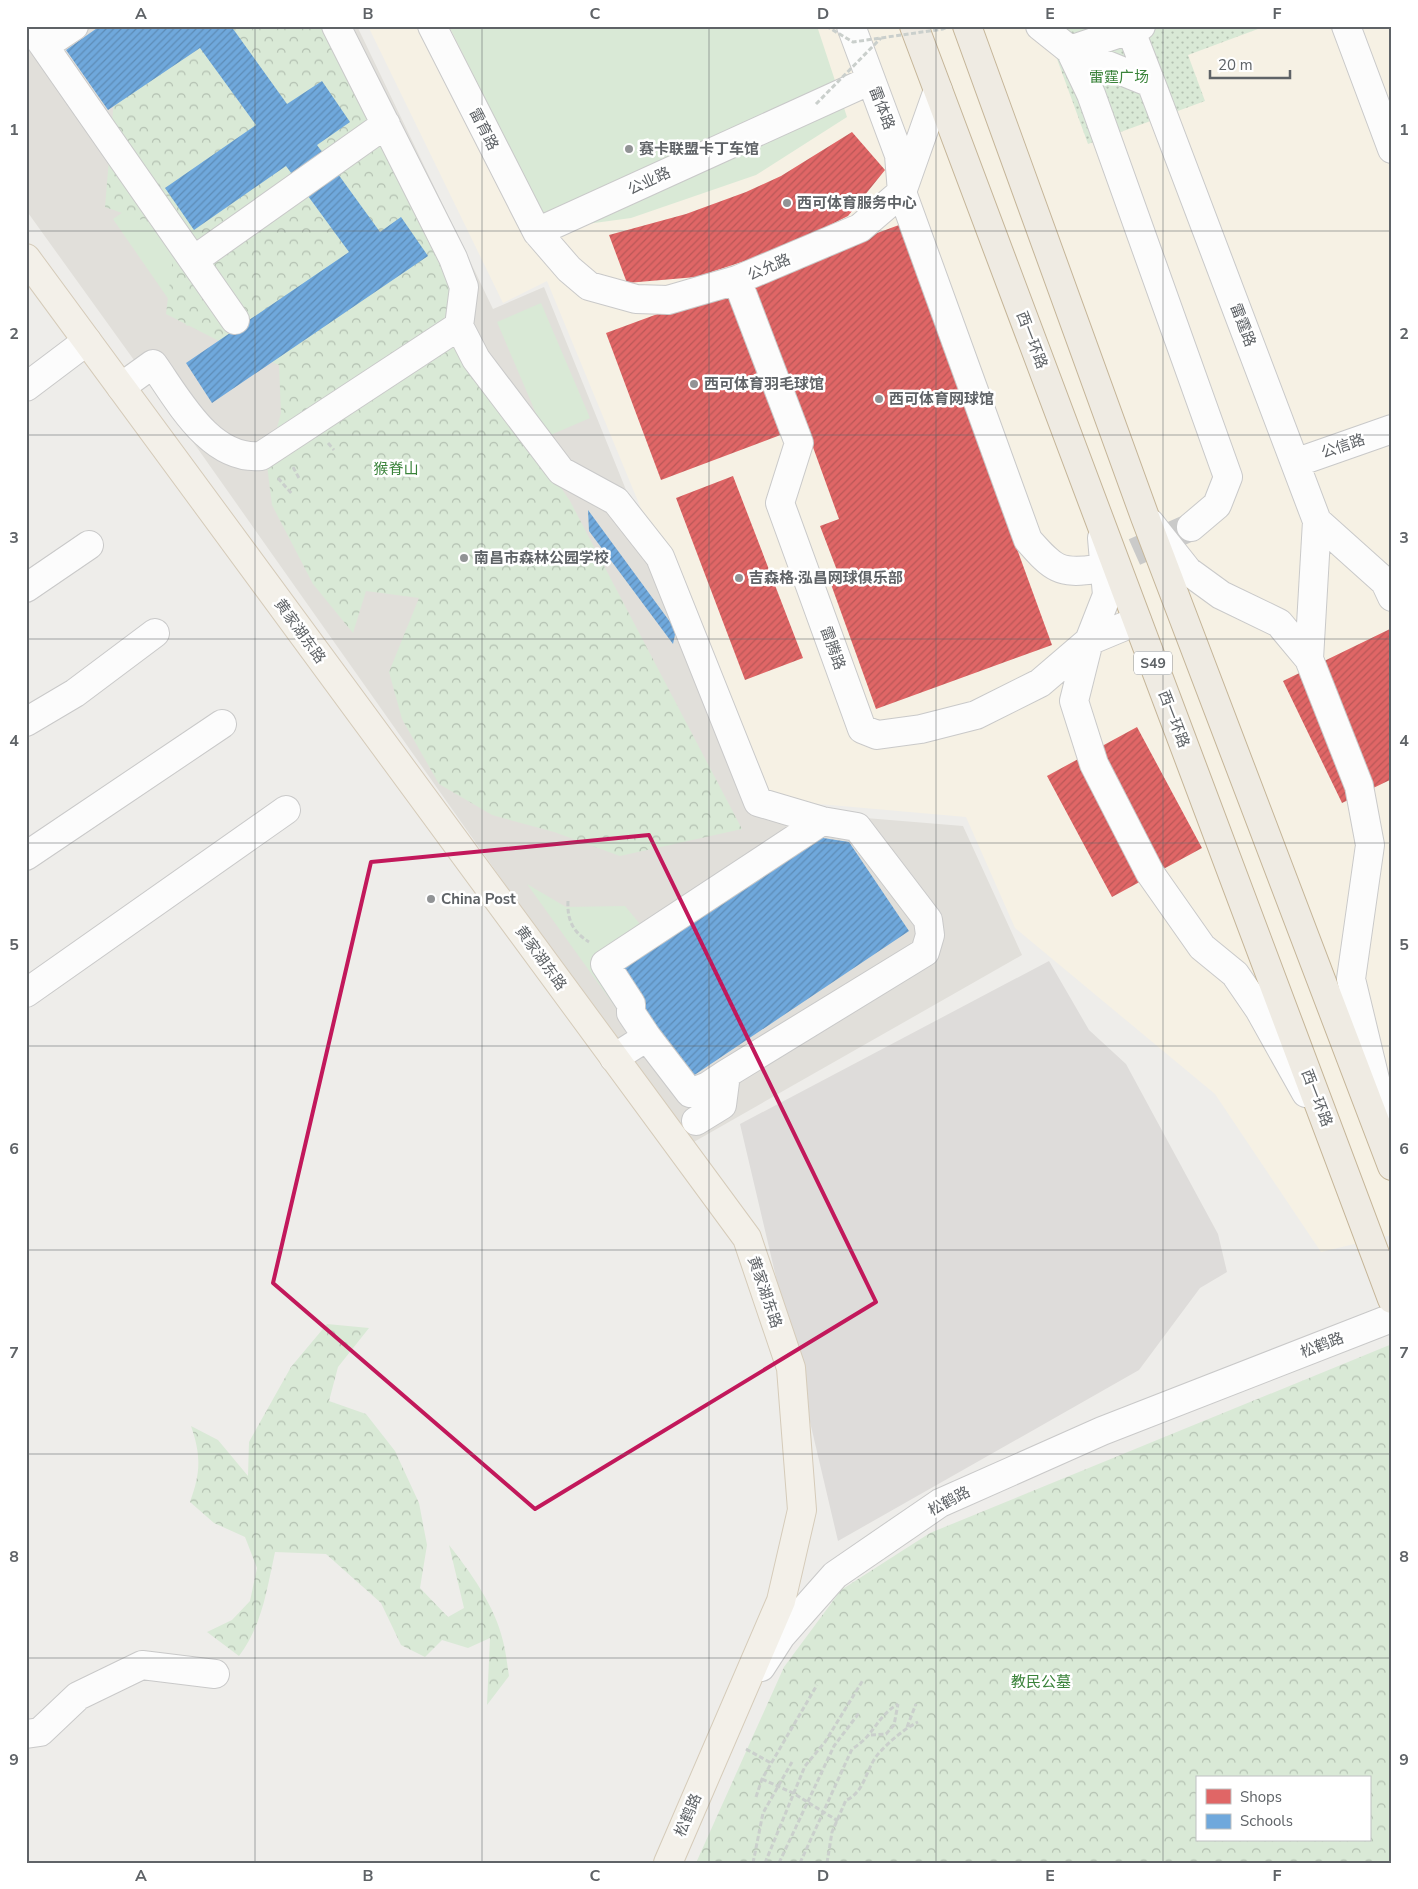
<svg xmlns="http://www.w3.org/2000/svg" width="1418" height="1889" font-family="'Nunito Sans','Noto Sans SC',sans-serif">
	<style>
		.commercial { fill: #f6f1e4 }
		.industrial { fill: #dedcda }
		.education { fill: #e1dfda }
		.green { fill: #d9e9d6 }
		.forest { fill: url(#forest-crowns); fill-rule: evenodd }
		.park { fill: url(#park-dots) }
		.shops { fill: url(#shops-hatch) }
		.schools { fill: url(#schools-hatch) }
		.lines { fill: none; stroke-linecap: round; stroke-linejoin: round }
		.minor-tunnel { stroke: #cacac9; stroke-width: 28; stroke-dasharray: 28 14; stroke-linecap: butt }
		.minor-casing { stroke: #c9c9c9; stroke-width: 30 }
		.major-casing { stroke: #d5cbb9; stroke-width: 30 }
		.highway-casing { stroke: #c5b598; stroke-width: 30 }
		.path { stroke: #cacfcc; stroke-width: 3; stroke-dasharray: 5 2.5; stroke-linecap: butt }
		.minor { stroke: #fcfcfc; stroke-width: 28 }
		.major { stroke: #f3f0e9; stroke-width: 28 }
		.highway { stroke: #efebe3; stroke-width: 28 }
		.path-bridge { stroke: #cacfcc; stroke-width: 3; stroke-dasharray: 5 2.5; stroke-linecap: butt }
		.marked { fill: none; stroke: #c2185b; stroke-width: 4; stroke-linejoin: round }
		.grid { fill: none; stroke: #5f6367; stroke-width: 1; stroke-opacity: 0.55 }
		.poi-dot { fill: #919395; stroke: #fff; stroke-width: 2 }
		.labels { text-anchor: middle; stroke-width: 5; stroke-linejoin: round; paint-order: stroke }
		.shield { fill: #fff; stroke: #8f9295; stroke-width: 1 }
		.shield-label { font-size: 14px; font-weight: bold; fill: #5f6367 }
		.park-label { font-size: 15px; fill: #3a833a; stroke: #fff }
		.street-label { font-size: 15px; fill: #5f6367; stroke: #fff }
		.poi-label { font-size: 15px; font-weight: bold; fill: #5f6367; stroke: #fff; text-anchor: start }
		.neatline { fill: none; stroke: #5f6367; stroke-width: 2 }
		.grid-label { font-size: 16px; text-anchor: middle; font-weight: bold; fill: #5f6367 }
	</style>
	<defs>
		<pattern id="forest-crowns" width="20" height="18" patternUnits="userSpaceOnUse" patternTransform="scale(1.25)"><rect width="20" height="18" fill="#d9e9d6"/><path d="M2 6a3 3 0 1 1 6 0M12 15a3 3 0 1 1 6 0" fill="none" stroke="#b3c0b1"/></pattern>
		<pattern id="park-dots" width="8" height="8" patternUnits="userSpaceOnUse" patternTransform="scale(1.25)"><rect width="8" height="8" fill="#d9e9d6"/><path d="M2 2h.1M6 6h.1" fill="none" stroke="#b3c0b1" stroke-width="1.8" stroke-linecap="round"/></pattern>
		<pattern id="shops-hatch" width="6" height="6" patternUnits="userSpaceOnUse" patternTransform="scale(1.25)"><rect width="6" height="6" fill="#e06666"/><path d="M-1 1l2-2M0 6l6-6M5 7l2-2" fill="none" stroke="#b95858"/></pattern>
		<pattern id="schools-hatch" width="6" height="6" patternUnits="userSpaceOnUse" patternTransform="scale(1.25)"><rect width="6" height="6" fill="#6fa8dc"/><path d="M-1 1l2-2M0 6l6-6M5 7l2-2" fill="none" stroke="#5e8cb6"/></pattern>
	</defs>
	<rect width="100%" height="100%" fill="#eeedea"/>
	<path class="commercial" d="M368,26H1392V1235L1321,1252L1215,1094L1015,928L966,817L761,799L547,281L503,303Z"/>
	<path class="industrial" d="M1049,961L1089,1030L1126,1064L1218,1234L1227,1272L1200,1288L1139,1370L838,1541L740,1124Z"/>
	<path class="education" d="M26,26H357L493,309L544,287L755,809L963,826L1022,955L692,1143L526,914L198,449L26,210Z"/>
	<path class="green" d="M449,26H817L847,117L756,175L631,218L550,229Z
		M143,198L217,305L187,326L113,219Z
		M541,303L590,418L546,437L497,322Z
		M527,884L566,907L625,906L645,930L621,1015Z"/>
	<path class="forest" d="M120,26H325L440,254L502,400L570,501L742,829L620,856L554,832L492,815L439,784L402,719L389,672L419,598L366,591L353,633L313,584L272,505L267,465L281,413L279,365L221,342L166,314L176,232L105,207Z
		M327,1324L369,1328L338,1367L329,1401L366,1414L395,1451L419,1503L427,1545L420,1588L448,1617L464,1608L449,1545C471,1573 495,1606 503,1641C506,1652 507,1664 509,1676L487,1705L490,1638L468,1648L442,1640L425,1657L401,1645L381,1603L326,1554L275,1552C267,1589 262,1626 239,1656L207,1632L232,1620L250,1601L257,1568L245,1537L214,1523L190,1502C201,1472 201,1455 191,1426L218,1440L248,1476L249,1442L291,1367Z
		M1392,1344V1863H696L784,1667L841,1590L930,1533ZM1197,1778H1369V1840H1197Z"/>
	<path class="park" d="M1045,26H1266L1188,55L1205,101L1088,144Z"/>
	<path class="shops" d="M852,132L885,170L848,216L782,249L696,277L627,283L609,235L686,214L746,192L781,176Z
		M899,225L1052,645L876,709L828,576L838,573L820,526L839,519L752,279Z
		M728,288L783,434L661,480L606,333Z
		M733,476L803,658L745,680L676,498Z
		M1390,629L1392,779L1342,803L1283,681Z
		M1137,727L1202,848L1112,897L1047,776Z"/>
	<path class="schools" d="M100,26H231L287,104L322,81L350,122L317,145L380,232L401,217L428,256L212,403L186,363L349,252L286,166L194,230L165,188L256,125L200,48L108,110L66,50Z
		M588,510L676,630L673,644L589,531Z
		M804,835L849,842L909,931L687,1080L610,966Z"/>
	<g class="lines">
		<path class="minor-tunnel" d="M1096,569L1191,527"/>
		<defs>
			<path id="minor" d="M30,26L235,320
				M336,26L453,258L464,287L459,326L476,359L561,471L616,501L660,557L758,802L822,821L857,827L928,920L930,935L925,952L726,1074L722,1105L696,1121
				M432,26L537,232L569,269L589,286L636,299L668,300L737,280L860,228L902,192L938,90
				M851,26L899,155L902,192L1028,540C1052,567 1058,575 1096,569
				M1040,26L1070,50L1091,94L1228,477L1217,505L1191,527
				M1129,26L1151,83
				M1346,26L1392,149
				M44,46L74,26
				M1070,50L1151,83L1317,521L1309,659
				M1070,50L1141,26
				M537,232L871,80
				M194,260L386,124
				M737,280L799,443L780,503L862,729L877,735L921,729L976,715L1040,683L1089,641L1137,621
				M26,387L87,341
				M121,387L153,364C178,399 210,461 261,456L459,326
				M1295,463L1392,429
				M1317,521L1385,582L1392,597
				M1150,523L1188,571L1221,595L1279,623L1309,659L1359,786L1370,845L1351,979L1387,1129
				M1102,538L1107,595L1089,641L1074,701L1094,764L1150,873L1202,947L1235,974L1259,1009L1306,1093
				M26,588L89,545
				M26,722L75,693L155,633
				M26,856L222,724
				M26,993L286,810
				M647,1037L631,1013V1004L605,964L822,821
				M614,1058L647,1037L690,1093L708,1086L726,1074
				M761,1667L781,1636L835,1575L940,1503L1102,1431L1384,1321
				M26,1734L40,1732L78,1696L142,1665L215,1674"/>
			<path id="major" d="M26,258L747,1238L791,1368L802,1510L781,1601L668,1863"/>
			<path id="highway" d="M914,26L1392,1299
				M967,26L1145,517L1392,1166"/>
		</defs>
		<use href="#minor" class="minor-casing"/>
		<use href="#major" class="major-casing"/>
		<use href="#highway" class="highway-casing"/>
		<path class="path" d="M328,443L334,450
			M293,467L300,480
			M278,478L292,494
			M568,901C567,920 573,932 589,942
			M907,1727L916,1704
			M871,1735L886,1734L894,1725L898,1704
			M746,1749L771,1763
			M762,1779L793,1793L838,1821
			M756,1797L762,1779L817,1685
			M753,1863L763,1813L792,1762
			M765,1863L805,1766L825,1742L863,1680
			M779,1863L834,1746L859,1713
			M800,1863L852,1749C875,1735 876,1717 898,1704
			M827,1863L832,1832L846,1800C865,1793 866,1767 879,1753C890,1741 904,1729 918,1722"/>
		<use href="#minor" class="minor"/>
		<use href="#major" class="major"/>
		<use href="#highway" class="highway"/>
		<path class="path-bridge" d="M826,26L853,42L943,29L949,26
			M816,104L881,38"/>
	</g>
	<path class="marked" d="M649,835L876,1302L535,1509L273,1283L371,862Z"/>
	<path class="grid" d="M255,26V1863M482,26V1863M709,26V1863M936,26V1863M1163,26V1863M26,231H1392M26,435H1392M26,639H1392M26,843H1392M26,1046H1392M26,1250H1392M26,1454H1392M26,1658H1392"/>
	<g class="poi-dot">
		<circle cx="629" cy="149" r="5"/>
		<circle cx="787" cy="203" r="5"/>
		<circle cx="694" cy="384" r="5"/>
		<circle cx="879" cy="399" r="5"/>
		<circle cx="464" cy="558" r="5"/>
		<circle cx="739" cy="578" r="5"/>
		<circle cx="431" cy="899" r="5"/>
	</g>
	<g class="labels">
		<rect class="shield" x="1134" y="651.5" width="38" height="23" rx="4"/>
		<g class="shield-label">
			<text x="1153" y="668">S49</text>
		</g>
		<g class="park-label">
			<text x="1119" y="82">雷霆广场</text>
			<text x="396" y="474">猴脊山</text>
			<text x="1041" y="1687">教民公墓</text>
		</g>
		<g class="street-label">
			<text transform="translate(882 108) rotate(69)" y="5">雷体路</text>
			<text transform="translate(484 129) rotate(63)" y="5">雷育路</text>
			<text transform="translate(649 181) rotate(-25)" y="5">公业路</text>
			<text transform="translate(769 267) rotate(-23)" y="5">公允路</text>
			<text transform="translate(1243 325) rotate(69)" y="5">雷霆路</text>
			<text transform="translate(1032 340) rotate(69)" y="5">西一环路</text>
			<text transform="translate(1343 446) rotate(-19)" y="5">公信路</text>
			<text transform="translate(300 631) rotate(54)" y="5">黄家湖东路</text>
			<text transform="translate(833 648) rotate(70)" y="5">雷腾路</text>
			<text transform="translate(1174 719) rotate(69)" y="5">西一环路</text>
			<text transform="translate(541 958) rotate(54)" y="5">黄家湖东路</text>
			<text transform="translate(1317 1098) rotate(69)" y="5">西一环路</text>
			<text transform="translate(765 1292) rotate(71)" y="5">黄家湖东路</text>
			<text transform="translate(1322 1345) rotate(-21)" y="5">松鹤路</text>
			<text transform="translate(949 1501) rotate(-28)" y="5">松鹤路</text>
			<text transform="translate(688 1815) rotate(-67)" y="5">松鹤路</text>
		</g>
		<g class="poi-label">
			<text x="639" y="154">赛卡联盟卡丁车馆</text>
			<text x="797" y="208">西可体育服务中心</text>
			<text x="704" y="389">西可体育羽毛球馆</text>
			<text x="889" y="404">西可体育网球馆</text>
			<text x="474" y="563">南昌市森林公园学校</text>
			<text x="749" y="583">吉森格·泓昌网球俱乐部</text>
			<text x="441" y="904">China Post</text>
		</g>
	</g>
	<rect width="1418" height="1889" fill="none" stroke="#ffffff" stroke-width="55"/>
	<rect x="1196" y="1776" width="175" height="65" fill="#ffffff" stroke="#bfc1c2"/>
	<rect x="1206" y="1789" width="25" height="15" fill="#e06666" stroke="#bfc1c2"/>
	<text x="1240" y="1802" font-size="15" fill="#5f6367">Shops</text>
	<rect x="1206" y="1814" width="25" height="15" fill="#6fa8dc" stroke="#bfc1c2"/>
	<text x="1240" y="1826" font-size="15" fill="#5f6367">Schools</text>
	<path d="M1210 70v8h80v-8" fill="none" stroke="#5f6367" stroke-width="2.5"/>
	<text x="1218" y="70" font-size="15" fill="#5f6367" stroke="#ffffff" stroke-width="4" paint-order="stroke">20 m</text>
	<rect x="28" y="28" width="1362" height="1834" class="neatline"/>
	<g class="grid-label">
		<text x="141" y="19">A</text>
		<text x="368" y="19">B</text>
		<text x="595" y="19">C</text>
		<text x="823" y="19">D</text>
		<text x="1050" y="19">E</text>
		<text x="1277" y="19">F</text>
		<text x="14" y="135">1</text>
		<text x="1404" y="135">1</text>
		<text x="14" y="339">2</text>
		<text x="1404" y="339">2</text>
		<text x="14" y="543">3</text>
		<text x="1404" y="543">3</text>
		<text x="14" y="746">4</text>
		<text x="1404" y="746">4</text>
		<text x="14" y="950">5</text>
		<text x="1404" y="950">5</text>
		<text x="14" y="1154">6</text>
		<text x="1404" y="1154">6</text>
		<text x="14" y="1358">7</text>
		<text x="1404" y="1358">7</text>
		<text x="14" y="1562">8</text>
		<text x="1404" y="1562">8</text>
		<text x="14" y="1765">9</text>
		<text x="1404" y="1765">9</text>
		<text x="141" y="1881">A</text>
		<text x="368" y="1881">B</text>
		<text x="595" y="1881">C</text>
		<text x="823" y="1881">D</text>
		<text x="1050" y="1881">E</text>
		<text x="1277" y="1881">F</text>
	</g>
</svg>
